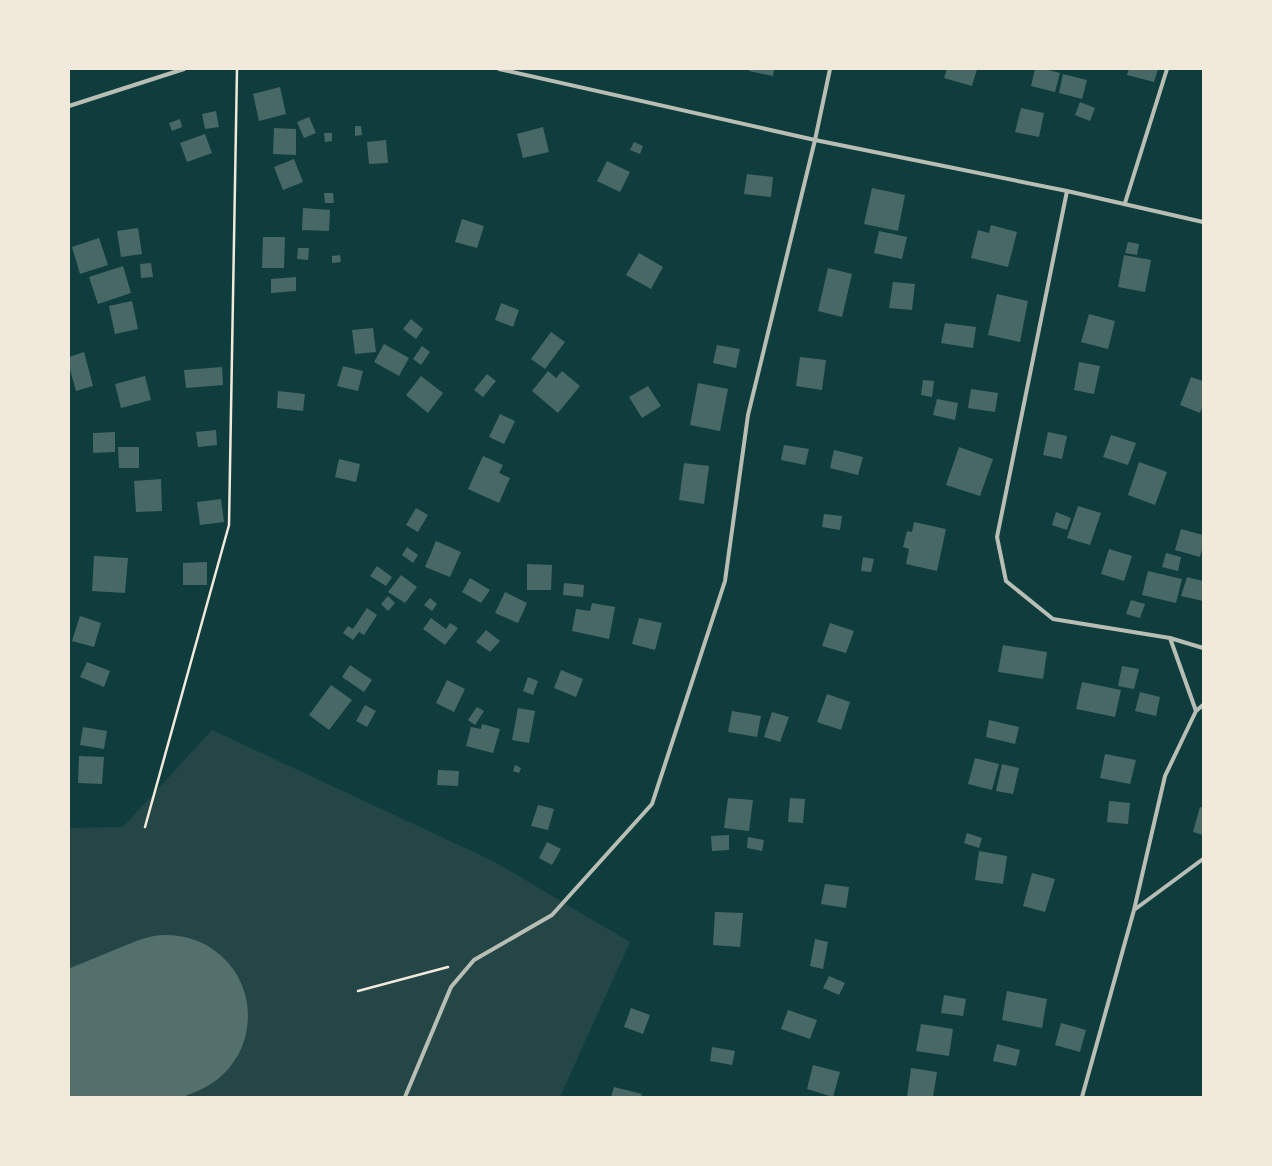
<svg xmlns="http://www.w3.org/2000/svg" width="1272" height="1166" font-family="'Noto Sans',sans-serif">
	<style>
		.green { fill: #244646 }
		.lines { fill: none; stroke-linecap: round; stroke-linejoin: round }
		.runway { stroke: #53706d; stroke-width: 162 }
		.building { fill: #486865 }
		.path { stroke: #f1e9da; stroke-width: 2.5 }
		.minor { stroke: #b8beb3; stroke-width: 4 }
	</style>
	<rect width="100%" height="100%" fill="#0f3d3e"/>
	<path class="green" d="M212,730L493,861L630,942L560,1097H69V828L123,827Z"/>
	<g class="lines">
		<path class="runway" d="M69,1056L167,1016"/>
	</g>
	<path class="building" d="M749,69H774L773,76L749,71Z
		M947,69H977L972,86L944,78Z
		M1035,69H1044L1060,73L1055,92L1031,86Z
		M1129,69H1158L1154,82L1127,75Z
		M1063,74L1087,80L1082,99L1059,93Z
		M280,87L286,114L259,121L253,94Z
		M1080,102L1095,108L1090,121L1075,115Z
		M1021,108L1044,113L1039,137L1015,132Z
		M216,111L219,127L205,129L202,114Z
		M309,117L316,133L304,138L297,122Z
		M180,119L182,127L172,131L169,123Z
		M355,126H361L362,135L355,136Z
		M543,127L549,152L523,158L517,134Z
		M274,128L296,129V155L273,154Z
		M324,133H332V141L325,142Z
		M205,134L212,153L187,162L180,143Z
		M386,140L388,163L369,164L367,142Z
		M634,142L643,146L640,154L630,150Z
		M294,159L303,182L283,190L274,167Z
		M607,161L630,172L620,192L597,181Z
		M747,174L773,177L771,197L744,194Z
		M872,188L905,195L898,231L864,224Z
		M324,193H333L334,203H325Z
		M303,208L330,210L329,231L302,230Z
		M462,219L484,226L477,248L455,242Z
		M991,225L1017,232L1008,267L971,258L978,230L989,233Z
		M138,228L142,254L121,257L117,231Z
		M879,231L907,237L902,259L874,253Z
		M263,237H285L284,268H262Z
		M99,238L108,265L80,274L72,247Z
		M1128,242L1139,244L1137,255L1125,253Z
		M298,248H309L308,260L297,259Z
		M639,253L663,267L651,289L626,275Z
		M340,255L341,262L332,263V256Z
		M1124,255L1151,260L1145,292L1118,287Z
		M151,263L153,277L141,278L140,264Z
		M123,266L131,293L98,304L89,277Z
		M828,268L852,274L842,317L818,311Z
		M296,277V291L271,293V279Z
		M893,282L915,284L912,310L889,308Z
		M997,294L1028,301L1020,342L988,335Z
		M132,301L138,329L115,334L109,306Z
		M501,303L519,310L513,327L495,320Z
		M1089,314L1115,321L1108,349L1081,342Z
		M411,319L423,329L416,339L403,329Z
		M945,323L976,327L973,348L941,343Z
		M373,328L376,352L355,354L352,330Z
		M551,332L565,342L545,369L531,359Z
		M384,344L409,358L399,376L374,362Z
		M717,345L740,349L736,368L713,363Z
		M422,346L430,352L421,365L413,359Z
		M84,352L93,386L76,391L69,366V357Z
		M800,357L826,360L822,390L796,386Z
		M1079,362L1100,366L1094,394L1074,390Z
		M343,366L363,371L358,391L337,386Z
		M222,367L223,385L186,388L184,370Z
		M548,371L556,378L562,371L580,386L558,413L532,391Z
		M487,374L496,381L483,397L474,390Z
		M145,376L151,400L121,408L115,384Z
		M421,376L443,393L428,413L406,395Z
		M1191,377L1203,381V405L1200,413L1180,405Z
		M923,380L934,381L932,397L921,395Z
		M698,383L728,389L720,431L690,425Z
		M648,386L661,406L642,418L629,397Z
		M971,389L998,393L995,412L968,408Z
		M278,391L305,394L303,411L277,408Z
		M937,399L958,403L955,420L933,415Z
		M500,414L515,421L504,444L489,437Z
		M216,430L217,445L198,447L196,432Z
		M115,432V452L93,453V433Z
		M1048,432L1067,436L1062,459L1043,455Z
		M1111,435L1136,443L1128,465L1103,457Z
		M784,445L809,449L805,465L781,460Z
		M118,447H139V468H119Z
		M959,447L993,459L980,496L946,485Z
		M834,450L863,457L858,475L830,468Z
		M483,456L503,465L499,473L510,478L499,503L468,489Z
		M339,459L360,464L356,482L335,477Z
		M1139,462L1167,472L1155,505L1128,495Z
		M684,463L709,466L704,504L679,500Z
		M161,479L162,511L136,512L134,481Z
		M221,499L224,522L200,525L197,502Z
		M1078,506L1101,513L1090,545L1067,538Z
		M416,508L428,515L418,532L406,525Z
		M1056,512L1071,518L1067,530L1052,525Z
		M824,514L842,516L840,530L822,527Z
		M914,522L946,529L937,571L906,564L909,549L903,547L907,531L912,532Z
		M1181,529L1203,535V546L1200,557L1175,550Z
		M436,541L461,552L450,577L425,567Z
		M407,547L418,555L413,563L402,555Z
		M1109,549L1132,556L1124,581L1101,574Z
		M1166,553L1181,557L1178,571L1162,567Z
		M94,556L128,558L125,593L92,591Z
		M863,557L874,559L871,572L861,571Z
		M207,562V585H183V563Z
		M527,564L552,565L551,590H527Z
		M377,566L392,577L386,586L370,576Z
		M1148,571L1182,579L1176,603L1142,595Z
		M401,575L417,587L405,603L388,592Z
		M1187,577L1203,581V601L1181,596Z
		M470,578L490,590L481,603L462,592Z
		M564,583L584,585L583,597L563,595Z
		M505,592L527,603L518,623L495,613Z
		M388,596L395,603L388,611L381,604Z
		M430,598L437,604L432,611L424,605Z
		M1131,600L1145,604L1140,618L1126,614Z
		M592,603L615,607L609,639L572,631L576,609L590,611Z
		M367,608L377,615L364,635L359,632L353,640L343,633L348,626L353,629Z
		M80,616L101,623L94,647L72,641Z
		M431,618L446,629L450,623L458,628L445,645L423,629Z
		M639,618L662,623L655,650L632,644Z
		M830,623L854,631L846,653L822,646Z
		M486,630L500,641L490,652L476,642Z
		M1003,645L1047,652L1043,679L998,672Z
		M87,662L110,671L104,687L80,677Z
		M350,665L372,680L364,692L342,677Z
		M1122,666L1139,669L1134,689L1118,686Z
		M561,670L583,679L576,697L554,688Z
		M528,677L538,681L533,695L523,691Z
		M447,680L465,689L454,712L436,703Z
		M1082,682L1121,690L1115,717L1076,709Z
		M331,685L352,700L329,730L309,715Z
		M1140,692L1160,697L1156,716L1135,711Z
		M827,694L850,702L841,730L817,722Z
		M365,705L376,711L367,727L356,721Z
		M477,707L484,711L475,725L468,720Z
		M518,708L535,711L529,743L512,740Z
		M732,711L761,716L757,737L728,732Z
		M772,712L789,717L780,742L764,737Z
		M989,720L1019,727L1015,744L986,737Z
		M482,724L500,729L493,753L466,746L471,727L481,729Z
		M83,727L107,731L104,749L80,745Z
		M1105,754L1136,760L1130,784L1100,778Z
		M79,756L104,757L102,784L78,783Z
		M975,758L999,764L992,790L968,784Z
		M1002,764L1019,768L1013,794L996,791Z
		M515,765L521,768L519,773L513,771Z
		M438,770L459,771L458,786L437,785Z
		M728,798L753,800L749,831L724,828Z
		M790,798L805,799L803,823L788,822Z
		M1109,801L1130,803L1128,824L1107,822Z
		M538,805L554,809L548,830L531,826Z
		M1200,807L1203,808V835L1193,832Z
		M967,833L982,838L979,848L964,843Z
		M729,835V850L712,851L711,836Z
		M748,837L764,840L762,851L747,848Z
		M547,842L561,849L552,865L539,858Z
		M979,851L1007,856L1003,884L975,880Z
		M1032,873L1055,879L1045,912L1023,906Z
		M825,884L849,887L846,908L821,904Z
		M715,912L743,913L740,947L713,945Z
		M815,939L828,942L823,969L810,966Z
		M829,976L845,983L839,995L823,988Z
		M1007,991L1047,999L1042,1028L1002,1020Z
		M944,995L966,999L963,1016L941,1013Z
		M631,1008L650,1015L643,1034L624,1027Z
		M788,1010L817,1020L810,1039L781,1029Z
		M1061,1023L1086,1030L1080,1052L1055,1045Z
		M921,1024L953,1029L949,1056L916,1051Z
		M997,1044L1020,1050L1016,1066L993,1061Z
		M712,1047L735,1051L732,1065L710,1061Z
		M813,1065L840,1072L833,1097L807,1089Z
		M911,1068L937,1072L933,1097H907Z
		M614,1087L642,1094L641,1097H611Z"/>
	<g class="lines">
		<path class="path" d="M145,827L229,525L237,69
			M358,991L448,967"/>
		<path class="minor" d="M499,69L815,140L1067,191L1203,222
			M69,106L184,69
			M1067,191L997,537L1006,581L1053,619L1170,638L1203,648
			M1125,203L1167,69
			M1196,711L1203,705
			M1134,910L1203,859
			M405,1097L451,987L474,960L552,915L652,804L725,581L748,415L815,140L830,69
			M1082,1097L1134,910L1165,776L1196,711L1170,638"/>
	</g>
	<rect width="1272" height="1166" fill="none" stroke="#f1e9da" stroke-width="140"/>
</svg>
